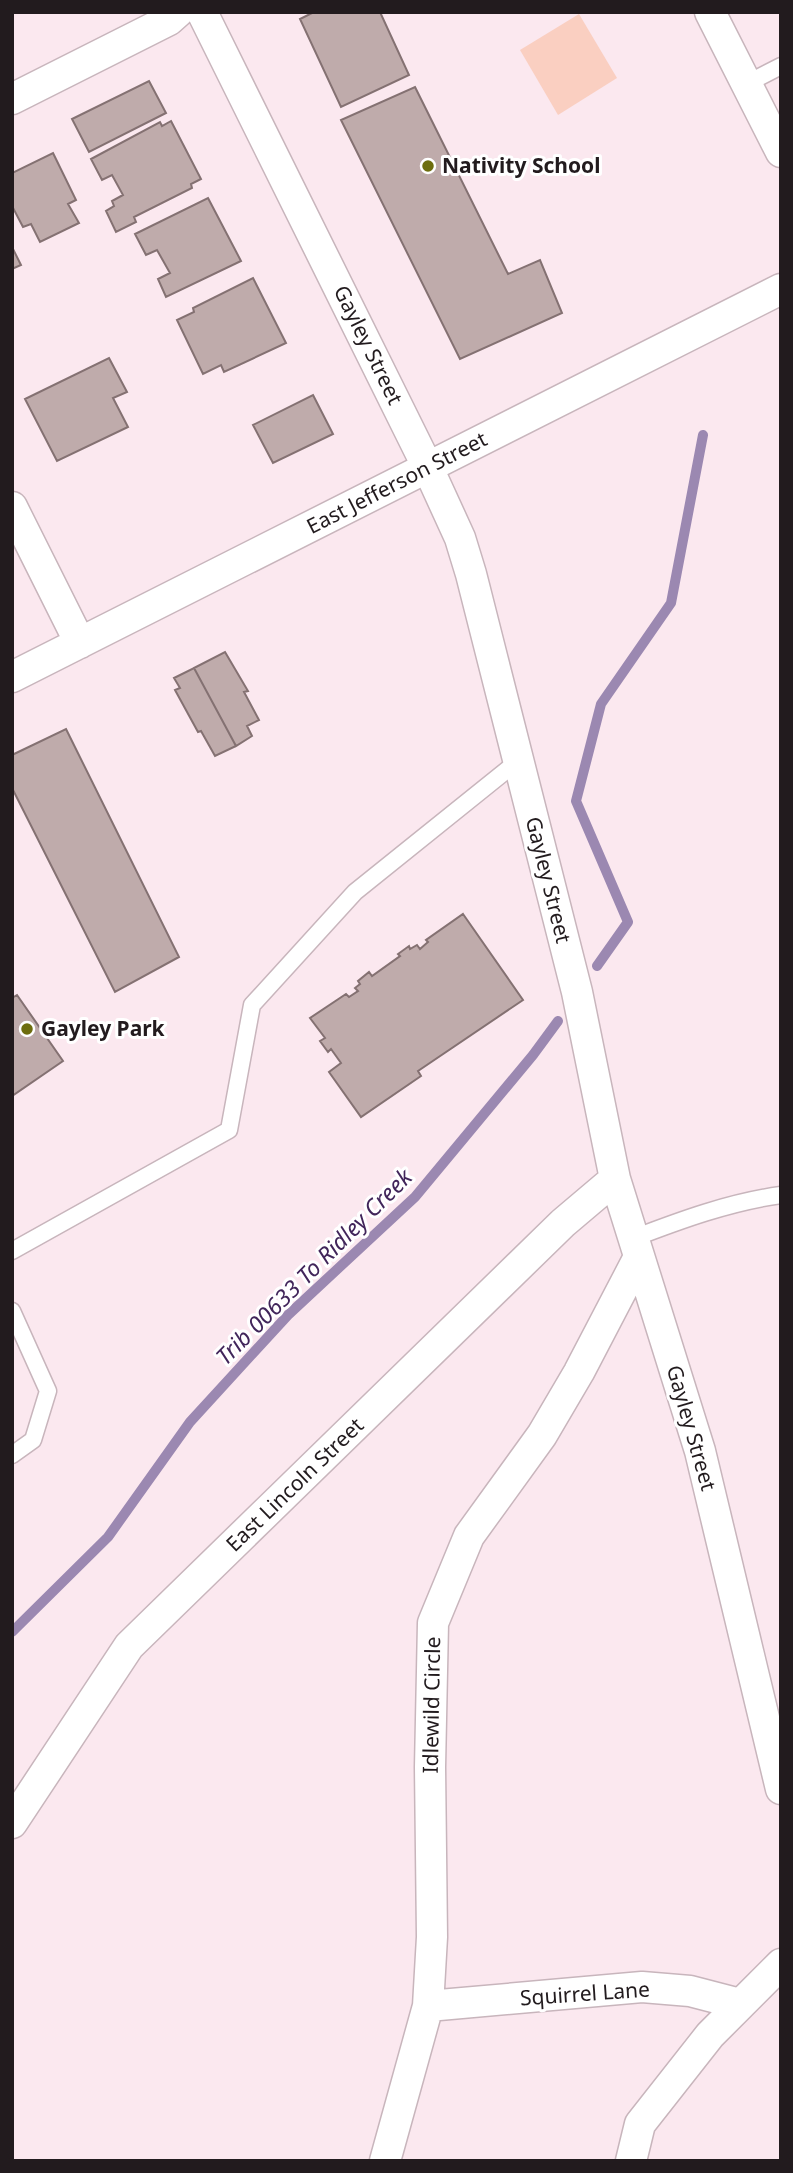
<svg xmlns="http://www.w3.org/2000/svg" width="793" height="2173" font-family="'Noto Sans',sans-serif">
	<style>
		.green { fill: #facfc1 }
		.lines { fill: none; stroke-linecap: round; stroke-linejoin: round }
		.stream { stroke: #9b88b1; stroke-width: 10 }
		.building { fill: #bfabab; stroke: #847172; stroke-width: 2 }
		.lane-casing { stroke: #c8b5bc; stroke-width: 19 }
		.street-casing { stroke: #c8b5bc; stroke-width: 33 }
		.lane { stroke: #fff; stroke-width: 16 }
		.street { stroke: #fff; stroke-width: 30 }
		.poi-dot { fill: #6d6d0e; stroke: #fff; stroke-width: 2.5 }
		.labels { text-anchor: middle; stroke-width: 6; stroke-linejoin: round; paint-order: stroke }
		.poi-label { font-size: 21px; font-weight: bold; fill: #221b1e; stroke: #fff; text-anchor: start }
		.street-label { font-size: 21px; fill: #221b1e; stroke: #fff }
		.water-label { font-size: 23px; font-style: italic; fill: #41255a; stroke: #fff }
	</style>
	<rect width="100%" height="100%" fill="#fbe8ef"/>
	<path class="green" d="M579,14L617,78L558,115L520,50Z"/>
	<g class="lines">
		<path class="stream" d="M597,966L628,922L576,801L601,704L671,603L703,435
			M12,1632L108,1537L190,1422L288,1315L415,1197L533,1055L558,1021"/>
	</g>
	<path class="building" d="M314,12H380L409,75L341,107L300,19Z
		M149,81L166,113L89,152L72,119Z
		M415,87L508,274L540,260L562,313L460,359L341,120Z
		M171,121L201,179L191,184L192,188L134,217L136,222L116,232L106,211L114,206L112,201L123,195L112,175L102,180L91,159L160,122L162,126Z
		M53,153L76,200L68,204L79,223L40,242L31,224L23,227L12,206V173Z
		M208,198L241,261L166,297L158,279L170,273L157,250L146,255L135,234Z
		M12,247L21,265L12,269Z
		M253,278L286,343L224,372L221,365L203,374L177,320L194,312L193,308Z
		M109,358L127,392L113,398L128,427L57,461L25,399Z
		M313,395L333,434L273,463L253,425Z
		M225,652L248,691L244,692L259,720L247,726L252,736L236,746L194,668Z
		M194,668L236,746L215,756L201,731L198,732L175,690L180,688L174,678Z
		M66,729L179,957L115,992L12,788V755Z
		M463,914L523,1000L418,1071L421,1076L361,1117L329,1072L341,1063L331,1049L328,1052L320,1041L325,1038L310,1018L346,994L349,997L358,991L355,988L360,984L358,981L369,972L372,976L400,956L398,954L409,946L410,949L417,945L420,949L428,942L426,940Z
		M17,995L63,1061L12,1096V998Z"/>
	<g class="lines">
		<defs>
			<path id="lane" d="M746,84L781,66
				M634,1238C681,1220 730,1202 781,1195
				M12,1251L229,1130L252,1005L355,892L518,761
				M12,1311L48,1391L33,1440L12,1455"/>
			<path id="street" d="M202,12L428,468L460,538L471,574L577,992L615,1179L700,1451L781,1789
				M710,12L781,152
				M12,99L169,20L178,12
				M12,507L80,643
				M12,677L781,289
				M12,1823L129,1646L563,1223L615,1179
				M428,2006L642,1987L690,1991L740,2004
				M385,2161L428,2006L432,1937L430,1767L433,1623L469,1536L542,1435L579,1372L639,1257
				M631,2161L640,2124L710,2035L781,1964"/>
		</defs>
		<use href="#lane" class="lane-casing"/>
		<use href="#street" class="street-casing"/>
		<use href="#lane" class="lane"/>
		<use href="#street" class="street"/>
	</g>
	<g class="poi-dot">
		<circle cx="428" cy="166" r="7"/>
		<circle cx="27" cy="1029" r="7"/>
	</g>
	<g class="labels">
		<g class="poi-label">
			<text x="442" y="173">Nativity School</text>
			<text x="41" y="1036">Gayley Park</text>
		</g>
		<g class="street-label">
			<text transform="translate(368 345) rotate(64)" y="7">Gayley Street</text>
			<text transform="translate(397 483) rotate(-27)" y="7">East Jefferson Street</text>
			<text transform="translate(548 880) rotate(76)" y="7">Gayley Street</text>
			<text transform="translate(691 1428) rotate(74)" y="7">Gayley Street</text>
			<text transform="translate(295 1485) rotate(-44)" y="7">East Lincoln Street</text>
			<text transform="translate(432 1705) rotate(-89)" y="7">Idlewild Circle</text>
			<text transform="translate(585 1994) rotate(-4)" y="7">Squirrel Lane</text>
		</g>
		<g class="water-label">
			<text transform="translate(314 1267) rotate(-45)" y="8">Trib 00633 To Ridley Creek</text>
		</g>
	</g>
	<rect width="793" height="2173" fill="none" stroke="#221b1e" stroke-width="28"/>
</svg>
